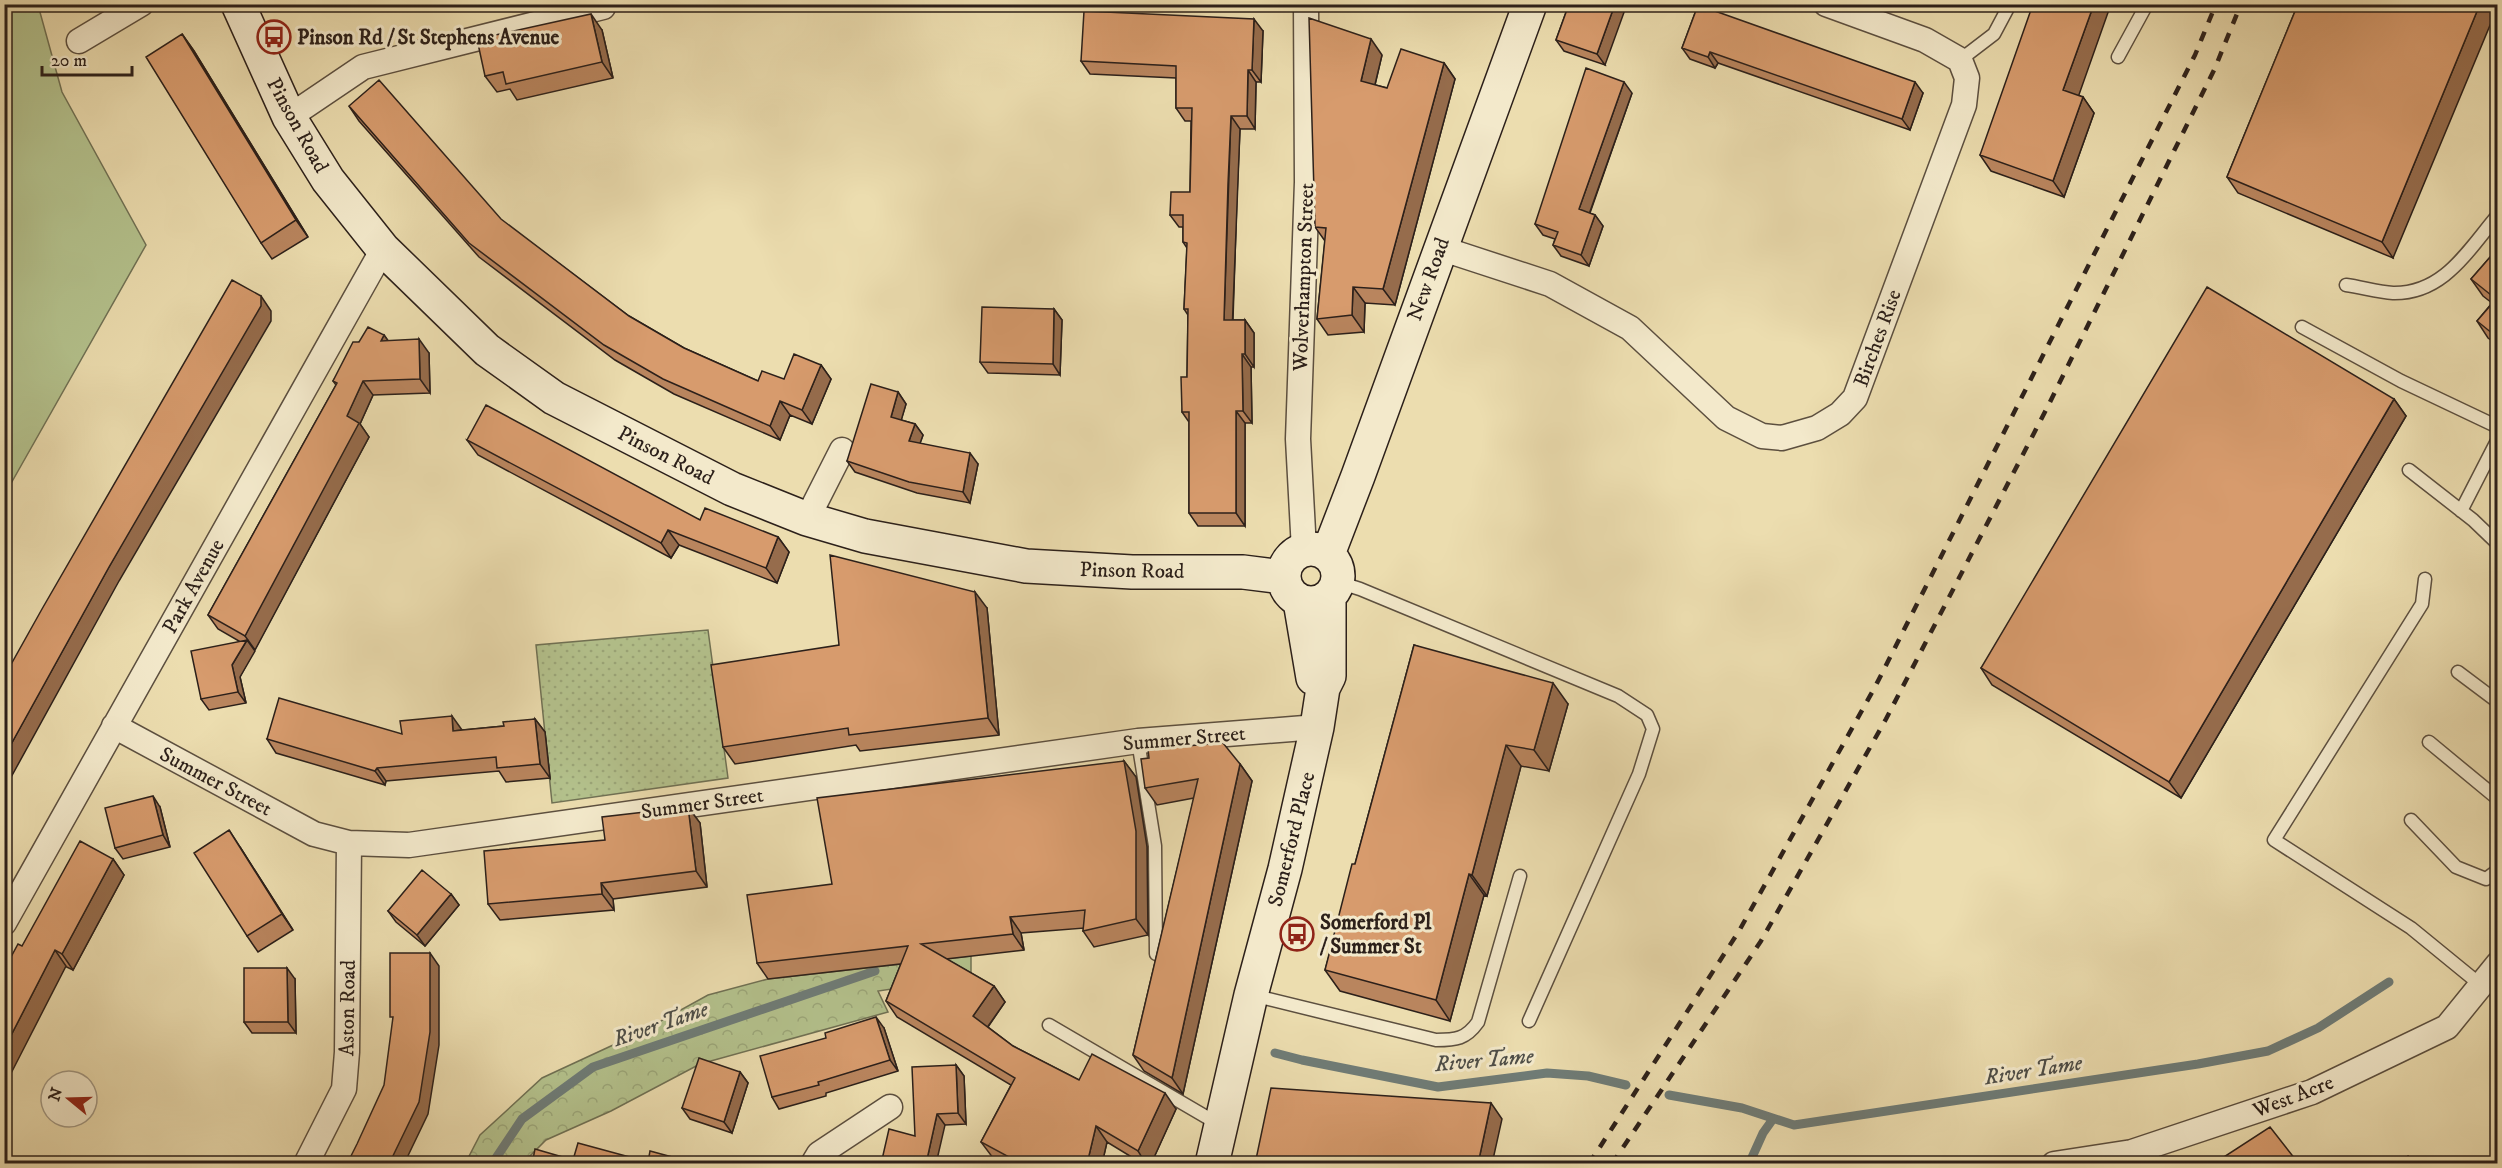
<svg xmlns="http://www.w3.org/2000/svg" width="2502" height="1168" font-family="'IM FELL DW Pica',serif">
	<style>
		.grass { fill: url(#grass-dots); stroke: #707154; stroke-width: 1.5 }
		.forest { fill: url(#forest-crowns); stroke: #707154; stroke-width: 1.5 }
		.park { fill: #b4c28d; stroke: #707154; stroke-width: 1.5 }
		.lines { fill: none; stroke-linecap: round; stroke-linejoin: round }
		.stream { stroke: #6f7c77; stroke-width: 9 }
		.service-casing { stroke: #5c4f3f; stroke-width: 15 }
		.minor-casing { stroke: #5c4f3f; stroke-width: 27 }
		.secondary-casing { stroke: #2c201a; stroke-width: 36 }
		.service { stroke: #f3e9cb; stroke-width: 12 }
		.minor { stroke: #f3e9cb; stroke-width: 24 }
		.secondary { stroke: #f3e9cb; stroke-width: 33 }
		.rail { stroke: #2c201a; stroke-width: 4.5; stroke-dasharray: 10 10; stroke-linecap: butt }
		.wall { fill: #b9855e; stroke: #2c201a; stroke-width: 1.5 }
		.shaded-wall { fill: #966c4c; stroke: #2c201a; stroke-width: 1.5 }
		.building { fill: #d79b6d; stroke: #2c201a; stroke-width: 1.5 }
		.labels { text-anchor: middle; stroke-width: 6; stroke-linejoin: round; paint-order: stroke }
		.poi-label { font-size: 21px; font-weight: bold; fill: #2c201a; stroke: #f3e9cb; text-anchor: start }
		.street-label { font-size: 21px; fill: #2c201a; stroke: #f3e9cb }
		.water-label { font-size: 22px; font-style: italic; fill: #4e4e48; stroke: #f3e9cb }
	</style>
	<defs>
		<pattern id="grass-dots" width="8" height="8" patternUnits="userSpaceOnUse" patternTransform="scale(1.5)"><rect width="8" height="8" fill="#b4c28d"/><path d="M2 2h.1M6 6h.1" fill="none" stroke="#9ba679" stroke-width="1.8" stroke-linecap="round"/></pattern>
		<pattern id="forest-crowns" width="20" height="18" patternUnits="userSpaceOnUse" patternTransform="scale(1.5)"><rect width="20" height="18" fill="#b4c28d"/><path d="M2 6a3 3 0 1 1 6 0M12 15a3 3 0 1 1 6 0" fill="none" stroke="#9ba679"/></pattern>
	</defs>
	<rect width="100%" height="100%" fill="#ecddaf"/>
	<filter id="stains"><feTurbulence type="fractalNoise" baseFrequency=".00333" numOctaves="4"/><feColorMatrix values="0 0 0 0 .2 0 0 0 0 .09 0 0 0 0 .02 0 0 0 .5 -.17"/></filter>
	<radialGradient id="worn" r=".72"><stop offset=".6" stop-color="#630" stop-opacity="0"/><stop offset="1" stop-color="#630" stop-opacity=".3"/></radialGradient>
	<path class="grass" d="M708,630L728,778L552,803L536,645Z"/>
	<path class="forest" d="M971,956V977L878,991L888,1012L700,1064L611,1111L546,1140L523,1163L465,1164L480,1135L542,1078L639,1033L708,995L768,979Z"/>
	<path class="park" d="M5,4L38,5L62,92L146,245L5,494Z"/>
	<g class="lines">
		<path class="stream" d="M1275,1053L1302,1060L1438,1087L1547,1073L1588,1076L1626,1085
			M1669,1095L1742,1108L1794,1125L2198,1064L2268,1051L2318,1028L2389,982
			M492,1164L522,1119L593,1067L875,971
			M1749,1164L1763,1133L1773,1119"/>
		<defs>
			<path id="service" d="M2118,57L2147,4
				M1960,60L1994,34L2010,4
				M2346,285C2361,287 2378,292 2393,293C2444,294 2468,250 2498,215
				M2302,327L2401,381L2498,427
				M2409,470L2473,520L2498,544
				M2461,511L2498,439
				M2425,579L2422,604L2274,840L2411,928L2482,986
				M1338,582L1360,589L1618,696L1647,715L1653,729L1639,774L1529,1021
				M2498,596V599
				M2458,672L2498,702
				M1138,741L1155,846L1156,954
				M2429,742L2498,799
				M2411,820L2456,867L2486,879L2498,870
				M1252,995L1436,1040C1456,1040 1466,1039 1478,1022L1520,876
				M1049,1025L1220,1125"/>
			<path id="minor" d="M79,41L141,4
				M289,117L363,67L603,7
				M1440,248L1550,284L1630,328L1726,418L1762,436L1782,438L1817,428L1840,414L1855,398L1964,105L1967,78L1960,60L1925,40L1826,4
				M807,519L842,450
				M1304,550L1298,439L1307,182L1306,4
				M114,726L314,834L349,843L409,845L1138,741L1317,727
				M4,923L383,249
				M306,1164L344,1089L347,1052L349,843
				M813,1164L819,1154L890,1107
				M2054,1164L2132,1152L2312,1092L2447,1027L2498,964"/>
			<path id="secondary" d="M238,4L289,117L328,180L383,249L487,350L554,398L732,489L807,519L865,536L1026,566L1132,572H1243L1284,577
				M1284 576a27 27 0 1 1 54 0a27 27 0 1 1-54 0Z
				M1328,554L1358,476L1530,4
				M1300,601L1313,678
				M1212,1164L1251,995L1285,869L1317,727L1323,688L1329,676V597"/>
		</defs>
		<use href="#service" class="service-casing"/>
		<use href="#minor" class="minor-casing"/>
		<use href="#secondary" class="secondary-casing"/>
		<use href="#service" class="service"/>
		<use href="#minor" class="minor"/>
		<use href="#secondary" class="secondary"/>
		<path class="rail" d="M1589,1164L1739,931L1875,687L2195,55L2216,4
			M1612,1164L1761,941L1886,719L2047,408L2215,68L2241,4"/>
	</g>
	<path class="wall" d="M1569,4L1605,65L1564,51L1556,40Z
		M2298,4L2393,258L2238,193L2227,177Z
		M1698,5L1923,93L1910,130L1718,63L1715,68L1690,59L1682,48Z
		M602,30L613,78L517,100L510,89L497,92L485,76Z
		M1263,31L1261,82H1256L1255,129H1240L1237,197L1233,320H1245L1254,333V367H1251L1252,423H1245V526H1198L1189,513V422L1182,412L1187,377L1188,315L1184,309L1187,248L1183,242V227H1179L1170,215L1190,192L1191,121H1185L1176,108V78L1090,74L1081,61Z
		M182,34L194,51L308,237L272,259L261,243Z
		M1382,55L1375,85L1387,88L1444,63L1455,79L1395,305L1365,303L1364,332L1328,335L1317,319L1325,241L1315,227Z
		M1632,93L1590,213L1595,215L1603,226L1589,266L1561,256L1553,245L1555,239L1543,235L1535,224Z
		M2078,95L2083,97L2094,113L2064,197L1991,171L1980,155Z
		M349,106L629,316L684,348L758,381L784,379L821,365L831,379L812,424L790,415L780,440L674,394L615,360L479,257L359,121Z
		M2498,248V345L2488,338L2477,321L2492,303L2483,296L2471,279Z
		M1054,309L1062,320L1060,375L988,373L980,362Z
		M384,335L388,341L429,353L430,393L373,395L360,424L369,437L240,677L246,703L209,710L201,699L239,641L218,629L208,615L336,385L333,381L359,342Z
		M898,392L906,404L901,420L915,424L923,435L920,443L978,464L970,503L917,493L855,472L847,461Z
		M2394,399L2406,416L2181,798L1992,685L1981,668Z
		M467,440L700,520L778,537L789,552L777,583L679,545L671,558L478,455Z
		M987,608L999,735L860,751L856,745L735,764L723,747L839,645Z
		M1414,645L1568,704L1549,771L1521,766L1487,896L1484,895L1450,1021L1340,991L1325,970L1355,864Z
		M535,719L545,732L550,778L506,782L499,771L386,781L385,785L276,753L267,739L402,734L462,730L504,726Z
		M1124,761L1136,777L1147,847L1148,935L1094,947L1083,931L1084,928L1021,933L1024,950L946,959L994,986L1005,1002L988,1027L1013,1046L1079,1080L1176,1109L1151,1164H1143L1107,1142L1102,1164H1003L993,1158L981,1142L1011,1085L897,1017L886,1001L901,964L768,979L757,963L832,884Z
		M1240,764L1252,781L1183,1094L1144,1071L1133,1055L1194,798L1157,805L1145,788Z
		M160,807L170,847L123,859L115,848Z
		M688,807L700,823L707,887L613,899L614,910L500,920L488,904L605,840Z
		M240,847L293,930L258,952L247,936Z
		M113,859L124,875L73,970L22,946Z
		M451,894L459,905L425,946L396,922L388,911Z
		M295,979L296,1033H252L244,1022Z
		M884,1028L898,1071L826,1093V1096L779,1109L772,1097Z
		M956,1065L964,1076L966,1124L945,1125L915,1136Z
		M740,1072L748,1083L732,1133L690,1119L682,1108Z"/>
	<path class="shaded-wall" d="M1615,4H1627L1605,65L1597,54Z
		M2094,4H2111L2075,106L2063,90Z
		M2480,4H2498V6L2393,258L2382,242Z
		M591,14L602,30L613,78L602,62Z
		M1254,19L1263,31L1261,82L1252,70Z
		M182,34L194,51L308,237L296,220Z
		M1371,39L1382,55L1372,97L1361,81Z
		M1710,52L1718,63L1715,68L1708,57Z
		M1444,63L1455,79L1395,305L1383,289Z
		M1248,70L1256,82L1255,129L1247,116Z
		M1624,82L1632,93L1587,220L1579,209Z
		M1915,82L1923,93L1910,130L1902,119Z
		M2083,97L2094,113L2064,197L2053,181Z
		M1231,116L1240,129L1232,333L1224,320Z
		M1595,215L1603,226L1589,266L1581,255Z
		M1353,287L1365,303L1364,332L1352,315Z
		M261,296L271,311V321L119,581L4,790V757L109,567Z
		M1054,309L1062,320L1060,375L1053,364Z
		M1245,320L1254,333V367L1245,354Z
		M384,335L394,349L381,341Z
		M419,339L429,353L430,393L420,379Z
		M1242,354L1251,367L1252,423L1243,411Z
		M821,365L831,379L812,424L802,410Z
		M363,381L373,395L360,424L369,437L255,650L245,636Z
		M898,392L906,404L899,428L891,417Z
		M2394,399L2406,416L2181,798L2169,782Z
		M780,401L790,415L780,440L770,426Z
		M1236,411L1245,423V526L1236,513Z
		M915,424L923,435L917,452L909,441Z
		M970,453L978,464L970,503L963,492Z
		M668,530L679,545L671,558L661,543Z
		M778,537L789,552L777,583L766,568Z
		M975,592L987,608L999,735L988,718Z
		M247,640L255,651L240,677L246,703L238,692L232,665Z
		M1553,683L1568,704L1549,771L1534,750Z
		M452,716L462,730L453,731Z
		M535,719L545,732L550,778L540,764Z
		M1506,745L1521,766L1487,896L1472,875Z
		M1124,761L1136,777L1147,847L1148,935L1136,919Z
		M1240,764L1252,781L1183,1094L1172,1078Z
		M377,768L386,781L385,785L375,771Z
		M153,796L160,807L170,847L163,835Z
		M688,807L700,823L707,887L696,871Z
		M229,830L240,847L293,930L282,914Z
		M113,859L124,875L73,970L62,954Z
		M1469,874L1484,895L1450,1021L1436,1000Z
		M601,883L613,899L614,910L602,894Z
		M451,894L459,905L425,946L417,935Z
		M1010,917L1021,933L1024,950L1013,934Z
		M55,950L66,966L4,1087V1049Z
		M430,953L439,966V1045L428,1114L404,1164H389Z
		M287,968L295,979L296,1033L288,1022Z
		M994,986L1005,1002L984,1032L973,1016Z
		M876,1017L884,1028L898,1071L890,1060Z
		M956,1065L964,1076L966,1124L958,1113Z
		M740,1072L748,1083L732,1133L724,1122Z
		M1165,1093L1176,1109L1151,1164H1146L1138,1151Z
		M1491,1103L1502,1119L1492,1164H1478Z
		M937,1114L945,1125L936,1164H926Z
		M1096,1126L1107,1142L1102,1164H1087Z"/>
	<path class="building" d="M1569,4H1615L1597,54L1556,40Z
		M2033,4H2094L2063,90L2083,97L2053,181L1980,155Z
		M2298,4H2480L2382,242L2227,177Z
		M1698,5L1915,82L1902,119L1710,52L1708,57L1682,48Z
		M1084,11L1254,19L1252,70H1248L1247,116H1231L1228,184L1224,320H1245V354H1242L1243,411H1236V513H1189V412H1182L1181,377H1187L1188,309H1184L1187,243L1183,242V215H1170L1171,192H1190L1192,108H1176V66L1081,61Z
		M591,14L602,62L506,84L503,72L485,76L477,39Z
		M1309,18L1371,39L1361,81L1387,88L1401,49L1444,63L1383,289L1353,287L1352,315L1317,319L1326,228L1315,227Z
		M182,34L296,220L261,243L146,57Z
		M1586,68L1624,82L1579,209L1595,215L1581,255L1553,245L1558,232L1535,224Z
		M379,80L501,219L629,316L684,348L758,381L762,371L784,379L794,354L821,365L802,410L780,401L770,426L663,379L604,345L469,243L349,106Z
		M2498,248V338L2477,321L2496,299L2471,279Z
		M232,280L261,296V306L109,567L4,757V677L42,609Z
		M2207,287L2394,399L2169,782L1981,668Z
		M982,307L1054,309L1053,364L980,362Z
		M368,327L384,335L381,341L419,339L420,379L363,381L347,416L359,423L245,636L208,615L337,383L333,381L353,342H359Z
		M871,384L898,392L891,417L915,424L909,441L970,453L963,492L909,482L847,461Z
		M486,405L700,520L705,508L778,537L766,568L668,530L661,543L467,440Z
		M830,555L975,592L988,718L849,735L848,728L723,747L711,665L839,645Z
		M247,640L232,665L238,692L201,699L191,651Z
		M1414,645L1553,683L1534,750L1506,745L1472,875L1469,874L1436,1000L1325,970L1352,864H1355Z
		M279,698L402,734L400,721L452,716L453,731L504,726L503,722L535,719L540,764L497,768L496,757L377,768L375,771L267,739Z
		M1223,743L1240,764L1172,1078L1133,1055L1198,779L1145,788L1141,759L1149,758L1148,749Z
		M1124,761L1136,831V919L1083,931L1085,910L1010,917L1013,934L921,944L994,986L973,1016L1013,1046L1079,1080L1092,1054L1165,1093L1138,1151L1096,1126L1087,1164H1022L981,1142L1015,1078L886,1001L908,946L757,963L747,895L832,884L817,798Z
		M153,796L163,835L115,848L105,808Z
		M688,807L696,871L601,883L602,894L488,904L484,851L605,840L602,817Z
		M229,830L282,914L247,936L194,853Z
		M80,841L113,859L62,954L55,950L4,1049V970L18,944L22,946Z
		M422,870L451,894L417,935L388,911Z
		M390,953H430V1032L419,1102L389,1164H347L357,1144L384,1085L393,1017H390Z
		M244,968H287L288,1022H244Z
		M876,1017L890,1060L818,1082L819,1085L772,1097L760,1056L826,1038L825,1033Z
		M699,1058L740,1072L724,1122L682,1108Z
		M956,1065L958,1113L937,1114L926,1164H881L889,1129L915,1136L912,1067Z
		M1271,1088L1491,1103L1478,1164H1255Z
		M2270,1127L2299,1164H2213Z
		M578,1143L648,1162L650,1151L698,1164H532L535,1149L573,1160Z
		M2408,1156L2413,1164H2397Z
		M2498,1156V1164H2491L2490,1161Z"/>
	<defs>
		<symbol id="bus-ring" viewBox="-11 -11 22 22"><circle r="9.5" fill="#f3e9cb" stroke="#8f2418" stroke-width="1.5"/><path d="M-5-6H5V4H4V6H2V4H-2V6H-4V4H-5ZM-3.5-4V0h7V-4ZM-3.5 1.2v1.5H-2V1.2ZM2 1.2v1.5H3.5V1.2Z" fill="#8f2418"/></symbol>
	</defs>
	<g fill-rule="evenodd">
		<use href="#bus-ring" x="255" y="18" width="38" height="38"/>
		<use href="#bus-ring" x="1278" y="915" width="38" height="38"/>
	</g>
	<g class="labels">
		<g class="poi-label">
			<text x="297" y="44">Pinson Rd / St Stephens Avenue</text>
			<text x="1320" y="929">Somerford Pl<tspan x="1320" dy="24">/ Summer St</tspan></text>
		</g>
		<g class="street-label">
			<text transform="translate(298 125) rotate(61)" y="7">Pinson Road</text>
			<text transform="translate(1303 277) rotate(-88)" y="7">Wolverhampton Street</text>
			<text transform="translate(1428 279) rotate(-70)" y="7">New Road</text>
			<text transform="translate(1877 338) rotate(-70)" y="7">Birches Rise</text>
			<text transform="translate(666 455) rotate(27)" y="7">Pinson Road</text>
			<text transform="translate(1132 570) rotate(1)" y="7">Pinson Road</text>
			<text transform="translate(193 586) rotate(-61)" y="7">Park Avenue</text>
			<text transform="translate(1184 738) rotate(-5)" y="7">Summer Street</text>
			<text transform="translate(216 781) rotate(28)" y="7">Summer Street</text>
			<text transform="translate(702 803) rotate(-8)" y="7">Summer Street</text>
			<text transform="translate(1291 839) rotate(-76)" y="7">Somerford Place</text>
			<text transform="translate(347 1008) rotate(-89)" y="7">Aston Road</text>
			<text transform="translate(2293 1096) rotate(-21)" y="7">West Acre</text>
		</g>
		<g class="water-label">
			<text transform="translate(660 1023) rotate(-19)" y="8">River Tame</text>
			<text transform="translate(1484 1059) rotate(-5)" y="8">River Tame</text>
			<text transform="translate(2033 1069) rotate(-9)" y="8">River Tame</text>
		</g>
	</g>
	<rect width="2502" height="1168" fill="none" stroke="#ecddaf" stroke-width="24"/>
	<rect x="6" y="6" width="2490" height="1156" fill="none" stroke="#2c201a" stroke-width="3"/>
	<rect x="12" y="12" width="2478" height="1144" fill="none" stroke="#2c201a" stroke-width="1.5"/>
	<g transform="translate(69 1099) rotate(289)"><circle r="28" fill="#f3e9cb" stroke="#a39984" stroke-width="1.5"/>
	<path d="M0-4.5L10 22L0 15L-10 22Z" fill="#8f2418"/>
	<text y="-9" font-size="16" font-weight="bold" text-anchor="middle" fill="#2c201a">N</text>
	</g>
	<path d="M42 66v9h90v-9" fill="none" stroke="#2c201a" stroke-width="3"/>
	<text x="51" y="66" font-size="18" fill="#2c201a" stroke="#f3e9cb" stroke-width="4.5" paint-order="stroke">20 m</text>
	<rect width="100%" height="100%" filter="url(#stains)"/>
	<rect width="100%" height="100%" fill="url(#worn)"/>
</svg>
